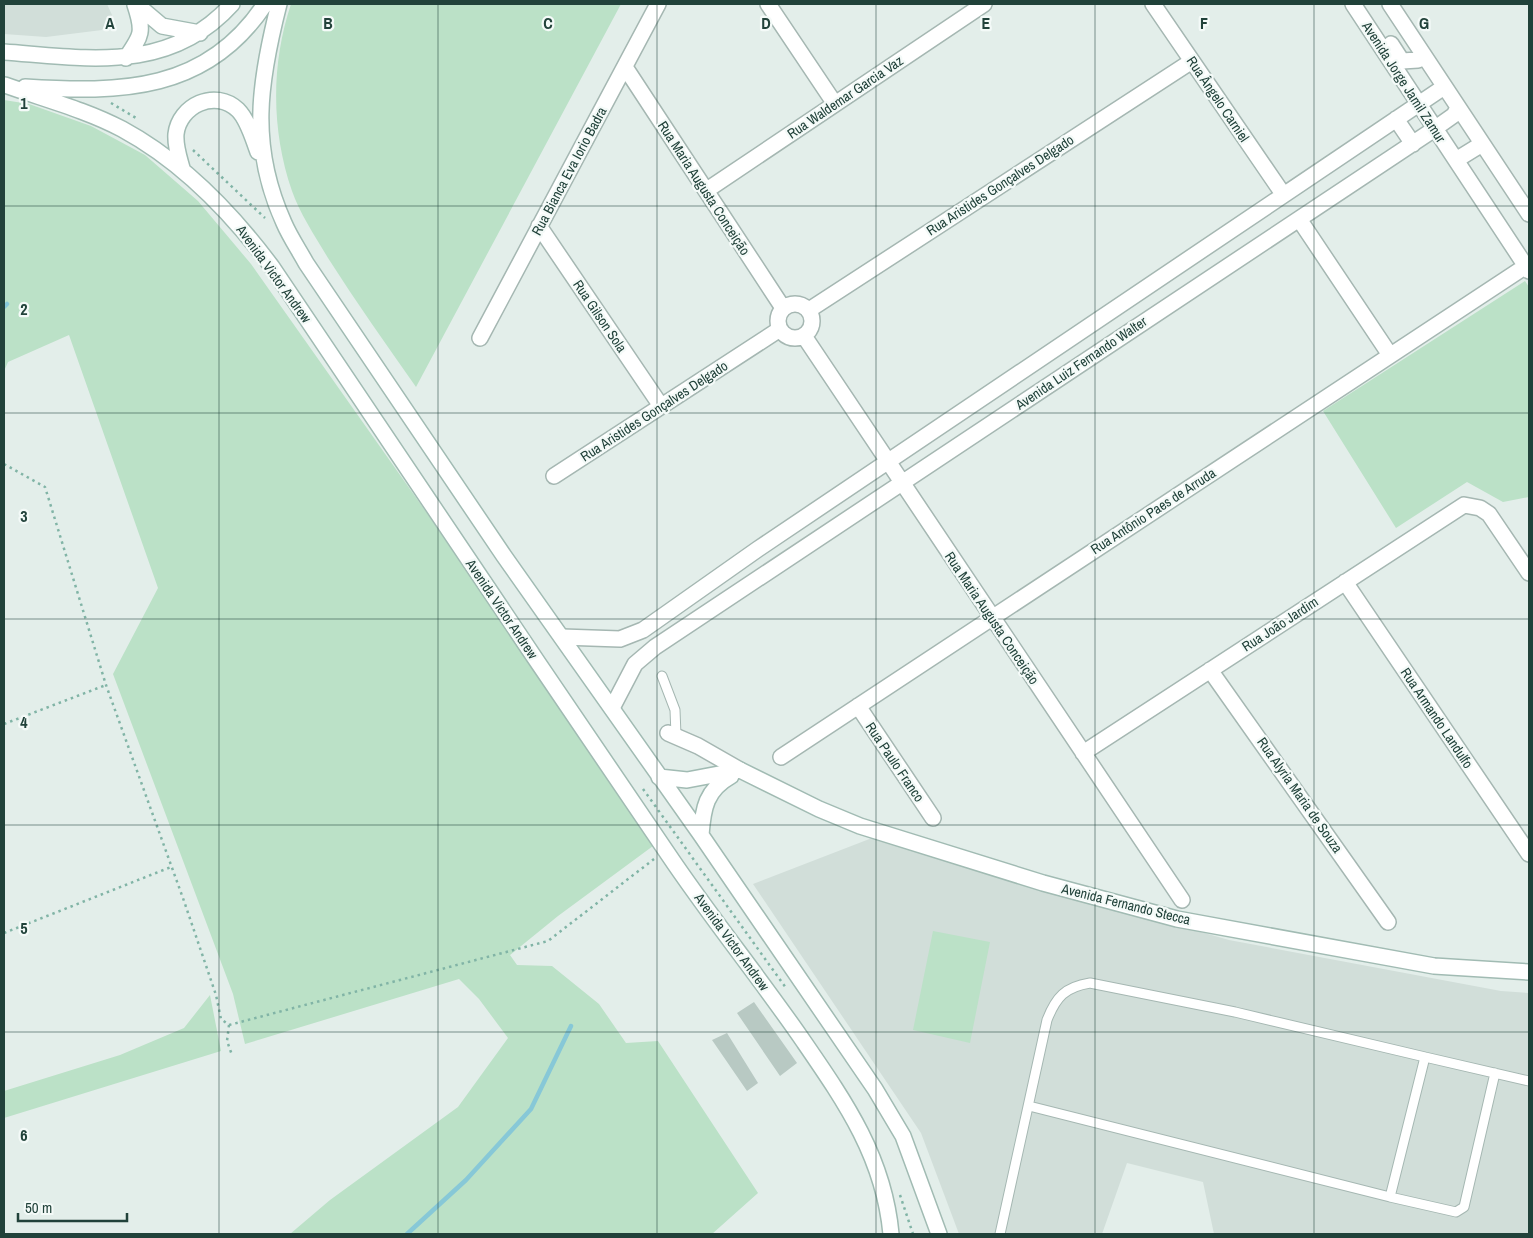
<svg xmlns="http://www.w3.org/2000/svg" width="1533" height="1238" font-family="'Archivo Narrow',sans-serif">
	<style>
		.built { fill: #d1ded9 }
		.green { fill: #bbe1c7 }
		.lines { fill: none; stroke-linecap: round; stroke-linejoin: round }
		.stream { stroke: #87c8d7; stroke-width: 4.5 }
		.building { fill: #b8c9c3 }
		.lane-casing { stroke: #a5b7b2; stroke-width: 11 }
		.street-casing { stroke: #a5b7b2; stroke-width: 18 }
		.secondary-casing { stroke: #a1bbb3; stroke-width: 18 }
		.path { stroke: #81b4a6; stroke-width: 2.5; stroke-dasharray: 2.5 4; stroke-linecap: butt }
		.lane { stroke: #fff; stroke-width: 9 }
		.street { stroke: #fff; stroke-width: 15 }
		.secondary { stroke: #fff; stroke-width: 15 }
		.grid { fill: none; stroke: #21423a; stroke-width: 1; stroke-opacity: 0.55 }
		.labels { text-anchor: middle; stroke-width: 4.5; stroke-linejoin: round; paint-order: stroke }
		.street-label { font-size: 14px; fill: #21423a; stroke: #f4faf8 }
		.grid-label { font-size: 16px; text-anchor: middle; font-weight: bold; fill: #21423a; stroke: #f4faf8; stroke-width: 4.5; stroke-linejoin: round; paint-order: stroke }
	</style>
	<rect width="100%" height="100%" fill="#e3eeea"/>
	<path class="built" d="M4,4H107L112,15L102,30L46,37L4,34Z
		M872,838L1229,940L1501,991L1529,993V1234H1214L1203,1182L1127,1163L1102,1234H959L921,1133L753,884Z"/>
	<path class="green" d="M291,4H621L416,387C386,344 356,302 328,258C315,236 300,214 292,191C271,130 271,64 291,4Z
		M4,100L29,104L91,126L145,155L198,201L251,264L429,516L653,846L558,916L510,955L517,965L552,966L599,1004L626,1043L658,1041L758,1193L712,1234H290L330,1200L458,1107L508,1038L479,999L459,979L245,1044L233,994L113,674L158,588L69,335L8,362L4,371Z
		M1525,281L1529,287V497L1503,502L1467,482L1396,528L1323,411Z
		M933,931L990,942L970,1043L913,1030Z
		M210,995L221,1051L4,1118V1091L120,1055L184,1028Z"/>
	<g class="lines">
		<path class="stream" d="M4,307L7,304
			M407,1234L466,1180L531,1109L571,1026"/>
	</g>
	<path class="building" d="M754,1002L797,1063L780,1076L737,1013Z
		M727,1033L758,1083L747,1091L712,1040Z"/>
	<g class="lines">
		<defs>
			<path id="lane" d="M662,676L675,710L676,735
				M1029,1106L1390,1197L1425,1057L1529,1081
				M1390,1197L1456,1212L1464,1207L1495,1073
				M1000,1234L1047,1020C1056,997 1065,987 1090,983L1235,1012L1425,1057"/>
			<path id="street" d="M768,4L835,104
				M1153,4L1283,194
				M1353,4L1529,271
				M1390,4L1529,214
				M1391,44L1402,61L1418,60L1424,56
				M625,67L783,308
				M1396,119L1413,144
				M1456,160L1482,144
				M707,190L984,4
				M1299,219L1390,355
				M539,226L661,406
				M778 321a17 17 0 1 1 34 0a17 17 0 1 1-34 0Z
				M809,310L1192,61
				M804,336L1182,900
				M480,338L658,4
				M554,476L780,329
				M1345,582L1529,854
				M562,637L620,639L643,630L758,549L1444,87
				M1210,670L1388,922
				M858,706L933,818
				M612,708L635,664L655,647L1430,132L1454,115L1458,108
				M668,733L698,746L740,770
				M1083,753L1464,505L1480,508L1489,514L1529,573
				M781,757L1526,266"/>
			<path id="secondary" d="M136,4L162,26L200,33
				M279,4C259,82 249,146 284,223C290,237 299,250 306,263L504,556L701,835L875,1089L903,1136L939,1234
				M4,52C87,58 169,74 232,4
				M126,58C142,35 144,32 135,5
				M5,85C44,99 86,110 122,129C183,162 231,212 272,267C403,463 535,659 668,854C711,918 760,978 804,1042C846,1103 884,1158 891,1234
				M25,87C121,93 207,92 265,4
				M182,168C179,157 175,146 176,134C179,106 215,88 238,110C248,120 253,139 258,152
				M659,777L687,780L740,770L819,809L860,826L1043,883L1177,919L1434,966L1529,972
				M701,835C703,808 706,790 731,776"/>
		</defs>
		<use href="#lane" class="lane-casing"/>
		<use href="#street" class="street-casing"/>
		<use href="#secondary" class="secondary-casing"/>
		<path class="path" d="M111,103L136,118
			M193,150L265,218
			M4,464L45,487L106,685L184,901L216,995L221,1019L229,1025L227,1041L232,1055
			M4,724L106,685
			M643,789L786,988
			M4,933L171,867
			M229,1025L548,941L654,859
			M900,1195L913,1234"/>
		<use href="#lane" class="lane"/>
		<use href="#street" class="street"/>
		<use href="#secondary" class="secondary"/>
	</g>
	<path class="grid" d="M219,4V1234M438,4V1234M657,4V1234M876,4V1234M1095,4V1234M1314,4V1234M4,206H1529M4,413H1529M4,619H1529M4,825H1529M4,1032H1529"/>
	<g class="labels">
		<g class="street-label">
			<text transform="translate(1404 82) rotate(57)" y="5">Avenida Jorge Jamil Zamur</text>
			<text transform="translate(845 97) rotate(-34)" y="5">Rua Waldemar Garcia Vaz</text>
			<text transform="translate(1218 99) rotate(56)" y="5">Rua Ângelo Carniel</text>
			<text transform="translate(569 171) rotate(-62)" y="5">Rua Bianca Eva Iorio Badra</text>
			<text transform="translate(1000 185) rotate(-33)" y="5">Rua Aristides Gonçalves Delgado</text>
			<text transform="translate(704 188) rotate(57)" y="5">Rua Maria Augusta Conceição</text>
			<text transform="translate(274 274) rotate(54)" y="5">Avenida Victor Andrew</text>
			<text transform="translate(600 316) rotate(56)" y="5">Rua Gilson Sola</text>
			<text transform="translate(1081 363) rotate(-34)" y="5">Avenida Luiz Fernando Walter</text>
			<text transform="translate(654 411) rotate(-33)" y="5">Rua Aristides Gonçalves Delgado</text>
			<text transform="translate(1153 511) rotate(-33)" y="5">Rua Antônio Paes de Arruda</text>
			<text transform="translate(502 609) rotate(56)" y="5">Avenida Victor Andrew</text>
			<text transform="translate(992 618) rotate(56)" y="5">Rua Maria Augusta Conceição</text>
			<text transform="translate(1280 624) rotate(-33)" y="5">Rua João Jardim</text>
			<text transform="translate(1437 718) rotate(56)" y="5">Rua Armando Landulfo</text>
			<text transform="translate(895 762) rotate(56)" y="5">Rua Paulo Franco</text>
			<text transform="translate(1300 795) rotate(55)" y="5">Rua Alyria Maria de Souza</text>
			<text transform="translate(1126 904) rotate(14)" y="5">Avenida Fernando Stecca</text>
			<text transform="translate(732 942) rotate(54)" y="5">Avenida Victor Andrew</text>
		</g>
	</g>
	<g class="grid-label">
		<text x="110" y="29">A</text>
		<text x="328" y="29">B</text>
		<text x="548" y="29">C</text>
		<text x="766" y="29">D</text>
		<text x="986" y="29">E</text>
		<text x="1204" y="29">F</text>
		<text x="1424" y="29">G</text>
		<text x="24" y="109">1</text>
		<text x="24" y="315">2</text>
		<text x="24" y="522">3</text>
		<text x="24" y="728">4</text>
		<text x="24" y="934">5</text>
		<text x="24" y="1141">6</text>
	</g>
	<rect width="1533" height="1238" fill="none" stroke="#21423a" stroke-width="10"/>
	<path d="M18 1213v8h109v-8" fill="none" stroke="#21423a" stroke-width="2.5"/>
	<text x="25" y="1213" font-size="15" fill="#21423a" stroke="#f4faf8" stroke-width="4" paint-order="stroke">50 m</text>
</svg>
